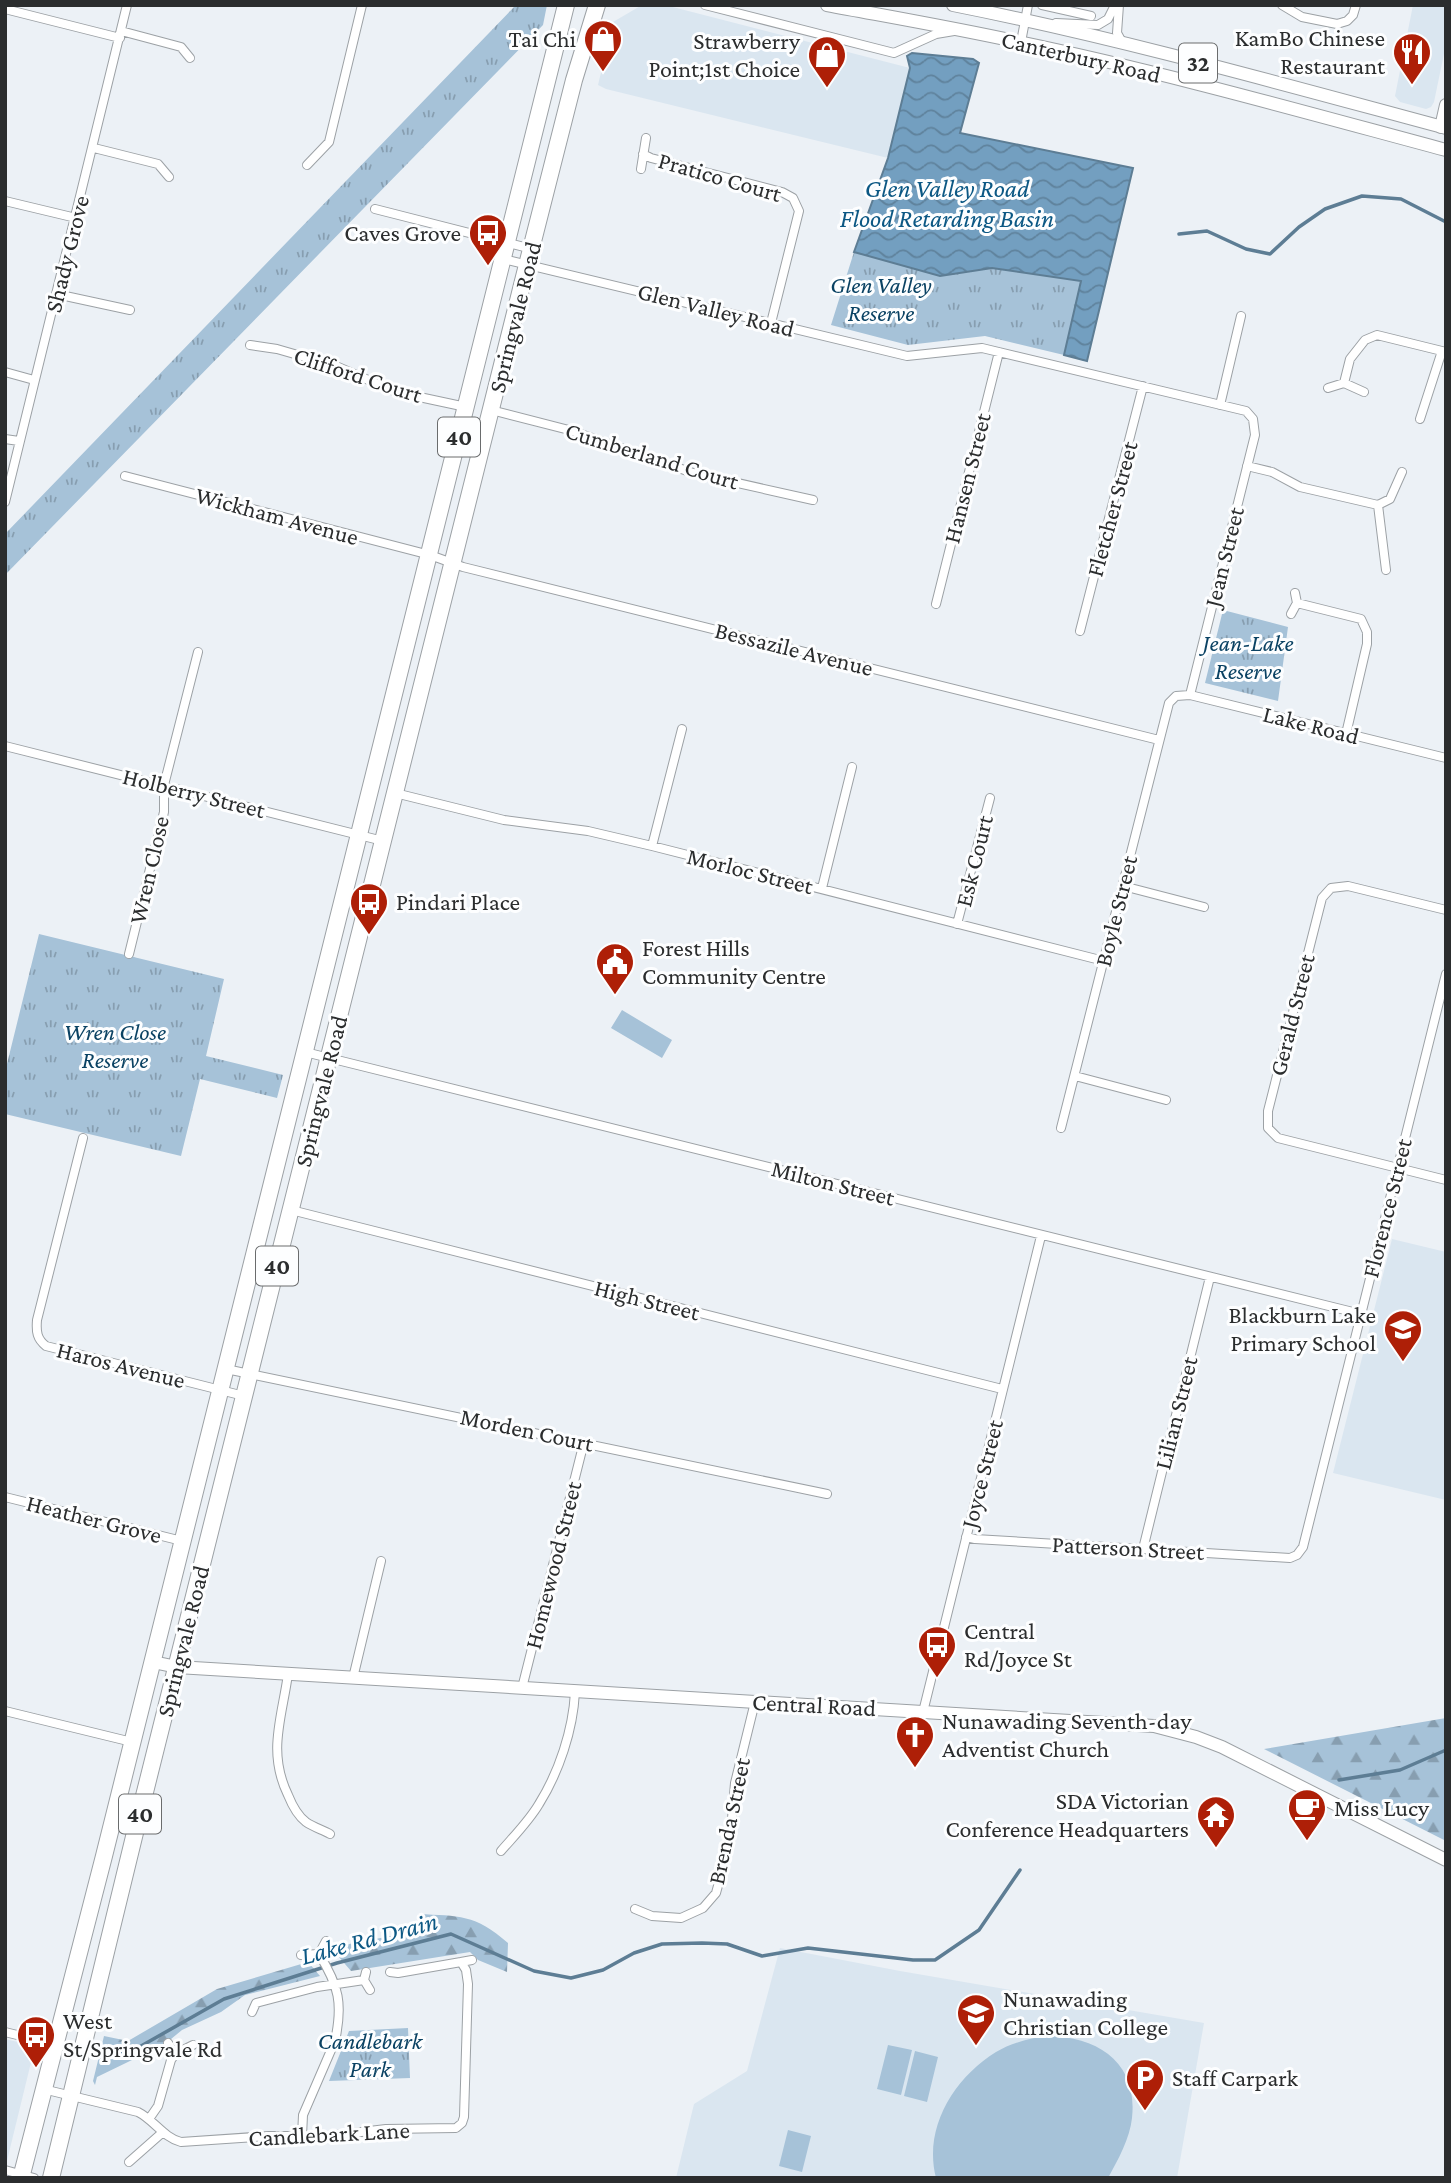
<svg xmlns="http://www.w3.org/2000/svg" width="1451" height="2183" font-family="'Crimson Pro',serif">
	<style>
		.built { fill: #dae6f0 }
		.grass { fill: #a6c2d8 }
		.forest { fill: url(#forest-firs) }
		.park { fill: url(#park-tufts) }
		.water { fill: url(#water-waves); stroke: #5d7d94; stroke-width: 2 }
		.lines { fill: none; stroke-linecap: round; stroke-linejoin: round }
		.stream { stroke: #5d7d94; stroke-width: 3.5 }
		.street-casing { stroke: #9ca1a5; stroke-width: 10 }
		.secondary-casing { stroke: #9ca1a5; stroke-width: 14 }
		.primary-casing { stroke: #9ca1a5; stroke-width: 14 }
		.highway-casing { stroke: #9ca1a5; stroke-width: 18 }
		.street { stroke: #fff; stroke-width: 8 }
		.secondary { stroke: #fff; stroke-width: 12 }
		.primary { stroke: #fff; stroke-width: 12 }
		.highway { stroke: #fff; stroke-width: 16 }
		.labels { text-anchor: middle; stroke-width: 6; stroke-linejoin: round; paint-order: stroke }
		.shield { fill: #fdfeff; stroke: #6a6c6d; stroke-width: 2 }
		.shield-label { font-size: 23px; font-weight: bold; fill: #2b2d2e }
		.poi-label { font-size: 24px; fill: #2b2d2e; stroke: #fdfeff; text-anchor: start }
		.street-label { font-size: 24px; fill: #2b2d2e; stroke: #fdfeff }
		.park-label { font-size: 24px; font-style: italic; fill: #0a4263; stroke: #fdfeff }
		.water-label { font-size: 26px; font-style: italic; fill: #0c5884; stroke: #fdfeff }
	</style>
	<defs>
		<pattern id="forest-firs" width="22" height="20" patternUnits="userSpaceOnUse" patternTransform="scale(1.75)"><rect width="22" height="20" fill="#a6c2d8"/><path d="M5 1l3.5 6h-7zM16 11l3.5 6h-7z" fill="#879eb0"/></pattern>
		<pattern id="park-tufts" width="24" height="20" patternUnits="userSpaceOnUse" patternTransform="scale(1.75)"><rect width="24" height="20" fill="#a6c2d8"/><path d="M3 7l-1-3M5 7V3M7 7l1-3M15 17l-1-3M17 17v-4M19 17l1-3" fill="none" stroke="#879eb0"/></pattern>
		<pattern id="water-waves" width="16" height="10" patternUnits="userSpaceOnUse" patternTransform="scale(1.75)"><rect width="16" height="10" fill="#739fc0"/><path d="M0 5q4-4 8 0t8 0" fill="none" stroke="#5f829c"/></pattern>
	</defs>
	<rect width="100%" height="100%" fill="#ecf1f6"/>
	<path class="built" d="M642,5H665L910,68L888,158L606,89L598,85L613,22Z
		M1413,5H1446V44L1434,102L1431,107L1426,109L1400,102L1395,96Z
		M1392,1239L1446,1252V1500L1333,1473Z
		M780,1948L900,1971L1204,2023L1177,2178H676L694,2104L747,2071Z
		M5,2039L35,2046L5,2169Z"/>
	<path class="grass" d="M622,1010L672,1040L662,1058L611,1028Z
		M1048,2036C1099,2037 1138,2063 1132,2118C1130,2138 1118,2160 1108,2178H936C923,2128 954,2078 996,2052C1011,2043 1030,2038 1048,2036Z
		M888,2045L912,2050L901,2095L877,2089Z
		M915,2051L938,2057L927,2102L904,2096Z
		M788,2130L811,2136L802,2172L779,2166Z"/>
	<path class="forest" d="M1446,1718V1841L1264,1749Z
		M418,1914C459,1916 475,1914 508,1943L507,1972L478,1960L470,1952L351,1971L332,1949L353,1943L419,1931Z
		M308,1962L320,1976L245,1995L221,2012L182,2030L165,2044L97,2077L95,2085L93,2081L104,2036L128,2041L217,1989Z"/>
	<path class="park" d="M516,5H547L543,25L5,575V534Z
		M854,252L940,276L992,268L1082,281L1064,355L985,336L908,345L831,325Z
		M1223,610L1288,627L1278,701L1205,683Z
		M39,934L224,979L206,1056L283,1075L277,1098L200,1079L181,1156L5,1114V1072Z
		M408,2028L410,2078L329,2081L349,2031Z"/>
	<path class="water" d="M912,53L973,59L979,63L960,133L1133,168L1087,361L1064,355L1081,281L992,268L940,276L854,252L888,158L910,68L907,56Z"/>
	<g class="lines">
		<path class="stream" d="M1179,234L1207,231L1246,249L1270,254L1299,227L1325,209L1362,196L1401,199L1446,222
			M1339,1780L1400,1770L1446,1750
			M106,2053L134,2050L224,1999L337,1963L451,1934L534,1971L571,1978L603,1970L634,1953L662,1944L702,1943L727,1944L762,1956L808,1948L913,1960H935L979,1930L1020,1870"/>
		<defs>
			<path id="street" d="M705,5L894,53L936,34L954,31
				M1042,5L1091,16
				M1119,5L1117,33L1122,42
				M1282,5L1302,17L1337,24L1347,21L1353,15L1356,5
				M5,9L120,38
				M1056,23L1098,25L1108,19L1115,5
				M121,31L181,47L190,58
				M1021,42L1028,5
				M94,148L158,164L169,177
				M643,154L651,158L782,192L793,198L799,211L771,323
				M307,165L329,142L362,5
				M641,169L646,138
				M5,201L76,218
				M375,209L532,249
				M503,259L907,356L982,348L1246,411L1253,419L1255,435L1190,695
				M56,294L130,310
				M250,345L277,349L336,366L396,392L466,407
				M5,372L34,380
				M1344,383L1350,359L1365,340L1377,335L1446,352
				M1328,388L1344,383L1364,392
				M1220,405L1241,316
				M491,410L569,430L693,473L813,500
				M1420,419L1442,351
				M5,439L19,441
				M1247,466L1272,472L1300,487L1378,505
				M125,476L430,555L463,567L1159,740
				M5,502L127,5
				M1386,570L1378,505L1390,499L1402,472
				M1297,603L1361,619L1367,632V644L1346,734
				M936,604L999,352
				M1291,614L1297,603L1295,593
				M1080,631L1143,386
				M5,746L383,841
				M395,793L504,820L588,831L652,846L1104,961
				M652,846L682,729
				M1123,886L1204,907
				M822,888L852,767
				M1446,910L1348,886L1331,888L1322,898L1268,1111V1128L1278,1138L1446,1180
				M957,924L990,798
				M129,954L164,812V785L198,652
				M305,1052L1361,1314
				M1075,1076L1166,1100
				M1061,1128L1169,703L1176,696L1190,695L1446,758
				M83,1138L37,1320C36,1332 37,1339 46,1346L244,1396
				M291,1210L1002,1389
				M226,1369L827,1494
				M5,1497L182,1541
				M966,1537L975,1539L1290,1558L1297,1555L1303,1547L1446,974
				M1143,1549L1210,1277
				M288,1674C282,1718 267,1752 288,1795C292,1805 298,1816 306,1822C313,1827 323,1830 330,1834
				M353,1678L381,1561
				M522,1688L584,1442
				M5,1711L132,1742
				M923,1712L1041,1236
				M501,1851C514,1836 529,1821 539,1804C559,1772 573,1730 575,1692
				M635,1909L652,1916L681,1918L703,1908L716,1893L730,1842L735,1783L755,1702
				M301,1955L319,1954L326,1941
				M461,1962L472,1960
				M366,1972L364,1980L370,1990
				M252,2012L256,2003L317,1987L364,1980
				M5,2032L82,2051
				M168,2043L175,2054
				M43,2089L138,2112C154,2120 164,2138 181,2142L269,2136H328L386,2129L456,2128L462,2123L464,2117L468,1984L466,1970L461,1962L398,1973L390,1972
				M149,2119L158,2106L171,2060L175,2054L193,2045
				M302,2136L303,2115L335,2041C343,2004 339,1986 319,1954
				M129,2162L163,2132
				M5,2170L34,2178"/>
			<path id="secondary" d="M1441,127L1446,105
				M153,1662L177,1667L1154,1726L1196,1737L1222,1747L1446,1860"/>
			<path id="primary" d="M827,5C891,17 955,28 1019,42C1163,72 1304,112 1446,150
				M953,5C1119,38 1282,84 1446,128"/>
			<path id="highway" d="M21,2178L104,1856L566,5
				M51,2178L141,1808L527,265L574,80L597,5"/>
		</defs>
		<use href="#street" class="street-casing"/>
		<use href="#secondary" class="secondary-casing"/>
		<use href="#primary" class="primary-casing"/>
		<use href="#highway" class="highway-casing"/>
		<use href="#street" class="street"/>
		<use href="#secondary" class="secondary"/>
		<use href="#primary" class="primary"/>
		<use href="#highway" class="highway"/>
	</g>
	<defs>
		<symbol id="shop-pin" viewBox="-11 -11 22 30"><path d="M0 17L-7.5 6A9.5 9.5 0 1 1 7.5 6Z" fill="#ae1f07" stroke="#fdfeff"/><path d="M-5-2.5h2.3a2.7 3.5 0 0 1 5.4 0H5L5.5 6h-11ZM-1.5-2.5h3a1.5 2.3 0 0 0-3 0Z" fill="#fff"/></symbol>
		<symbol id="restaurant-pin" viewBox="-11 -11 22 30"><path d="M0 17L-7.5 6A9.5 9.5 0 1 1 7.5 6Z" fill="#ae1f07" stroke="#fdfeff"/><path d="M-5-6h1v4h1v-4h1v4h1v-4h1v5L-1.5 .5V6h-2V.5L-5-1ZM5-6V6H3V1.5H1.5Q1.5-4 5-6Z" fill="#fff"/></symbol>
		<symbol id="bus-pin" viewBox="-11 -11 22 30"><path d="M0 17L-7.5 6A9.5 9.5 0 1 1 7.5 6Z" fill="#ae1f07" stroke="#fdfeff"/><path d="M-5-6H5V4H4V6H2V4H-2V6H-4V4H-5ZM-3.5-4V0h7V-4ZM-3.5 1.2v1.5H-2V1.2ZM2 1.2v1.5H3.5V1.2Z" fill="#fff"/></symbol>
		<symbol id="civic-pin" viewBox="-11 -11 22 30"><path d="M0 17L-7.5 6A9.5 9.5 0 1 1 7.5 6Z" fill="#ae1f07" stroke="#fdfeff"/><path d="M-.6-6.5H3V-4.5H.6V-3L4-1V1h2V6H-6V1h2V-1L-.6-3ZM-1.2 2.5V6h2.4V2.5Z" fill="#fff"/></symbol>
		<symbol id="school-pin" viewBox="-11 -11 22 30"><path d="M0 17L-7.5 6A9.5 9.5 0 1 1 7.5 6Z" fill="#ae1f07" stroke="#fdfeff"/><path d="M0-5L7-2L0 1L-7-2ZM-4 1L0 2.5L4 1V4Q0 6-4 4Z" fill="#fff"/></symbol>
		<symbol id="church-pin" viewBox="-11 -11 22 30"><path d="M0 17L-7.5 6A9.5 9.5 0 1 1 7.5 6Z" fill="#ae1f07" stroke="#fdfeff"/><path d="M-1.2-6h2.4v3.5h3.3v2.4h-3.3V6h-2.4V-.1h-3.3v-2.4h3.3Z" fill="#fff"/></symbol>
		<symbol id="cafe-pin" viewBox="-11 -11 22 30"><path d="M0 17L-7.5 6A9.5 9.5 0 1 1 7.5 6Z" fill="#ae1f07" stroke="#fdfeff"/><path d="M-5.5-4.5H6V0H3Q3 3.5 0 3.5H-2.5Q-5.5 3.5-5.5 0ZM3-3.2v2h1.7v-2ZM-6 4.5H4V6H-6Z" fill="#fff"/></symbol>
		<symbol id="temple-pin" viewBox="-11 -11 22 30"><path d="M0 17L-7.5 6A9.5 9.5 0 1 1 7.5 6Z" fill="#ae1f07" stroke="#fdfeff"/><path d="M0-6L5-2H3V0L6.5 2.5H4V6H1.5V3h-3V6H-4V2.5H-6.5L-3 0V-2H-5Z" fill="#fff"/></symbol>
		<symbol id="parking-pin" viewBox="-11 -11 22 30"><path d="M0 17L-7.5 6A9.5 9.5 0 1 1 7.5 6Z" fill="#ae1f07" stroke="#fdfeff"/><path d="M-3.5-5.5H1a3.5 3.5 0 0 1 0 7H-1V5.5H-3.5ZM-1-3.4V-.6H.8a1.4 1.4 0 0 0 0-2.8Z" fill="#fff"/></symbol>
	</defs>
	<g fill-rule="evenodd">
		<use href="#shop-pin" x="581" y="17" width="44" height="60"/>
		<use href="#restaurant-pin" x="1390" y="30" width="44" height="60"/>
		<use href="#shop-pin" x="805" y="33" width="44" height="60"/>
		<use href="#bus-pin" x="466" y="211" width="44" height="60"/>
		<use href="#bus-pin" x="347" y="880" width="44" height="60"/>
		<use href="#civic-pin" x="593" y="940" width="44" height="60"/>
		<use href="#school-pin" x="1381" y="1307" width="44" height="60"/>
		<use href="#bus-pin" x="915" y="1623" width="44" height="60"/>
		<use href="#church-pin" x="893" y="1713" width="44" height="60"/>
		<use href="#cafe-pin" x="1285" y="1786" width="44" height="60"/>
		<use href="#temple-pin" x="1194" y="1793" width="44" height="60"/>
		<use href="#school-pin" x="954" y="1991" width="44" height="60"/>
		<use href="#bus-pin" x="14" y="2013" width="44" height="60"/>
		<use href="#parking-pin" x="1123" y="2056" width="44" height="60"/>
	</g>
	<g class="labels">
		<g class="shield">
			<rect x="1179" y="43.5" width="38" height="39" rx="5"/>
			<rect x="438" y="417.5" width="42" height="39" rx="5"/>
			<rect x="256" y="1246.5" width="42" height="39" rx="5"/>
			<rect x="119" y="1794.5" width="42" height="39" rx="5"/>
		</g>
		<g class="shield-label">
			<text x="1198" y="71">32</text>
			<text x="459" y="445">40</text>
			<text x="277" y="1274">40</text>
			<text x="140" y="1822">40</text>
		</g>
		<g class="poi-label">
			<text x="1385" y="46" text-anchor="end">KamBo Chinese<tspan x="1385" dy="28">Restaurant</tspan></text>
			<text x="576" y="47" text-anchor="end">Tai Chi</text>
			<text x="800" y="49" text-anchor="end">Strawberry<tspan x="800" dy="28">Point;1st Choice</tspan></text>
			<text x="461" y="241" text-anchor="end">Caves Grove</text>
			<text x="396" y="910">Pindari Place</text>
			<text x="642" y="956">Forest Hills<tspan x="642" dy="28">Community Centre</tspan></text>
			<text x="1376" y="1323" text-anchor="end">Blackburn Lake<tspan x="1376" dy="28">Primary School</tspan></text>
			<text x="964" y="1639">Central<tspan x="964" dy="28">Rd/Joyce St</tspan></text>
			<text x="942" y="1729">Nunawading Seventh-day<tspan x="942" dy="28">Adventist Church</tspan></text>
			<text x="1189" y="1809" text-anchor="end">SDA Victorian<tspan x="1189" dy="28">Conference Headquarters</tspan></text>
			<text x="1334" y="1816">Miss Lucy</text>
			<text x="1003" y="2007">Nunawading<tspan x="1003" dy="28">Christian College</tspan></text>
			<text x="63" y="2029">West<tspan x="63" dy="28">St/Springvale Rd</tspan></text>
			<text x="1172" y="2086">Staff Carpark</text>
		</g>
		<g class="street-label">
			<text transform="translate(1081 57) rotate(13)" y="8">Canterbury Road</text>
			<text transform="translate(720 177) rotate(16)" y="8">Pratico Court</text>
			<text transform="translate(67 254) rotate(-76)" y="8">Shady Grove</text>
			<text transform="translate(716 310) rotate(14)" y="8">Glen Valley Road</text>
			<text transform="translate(515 317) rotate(-76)" y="8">Springvale Road</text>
			<text transform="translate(358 375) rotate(18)" y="8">Clifford Court</text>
			<text transform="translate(652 456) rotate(17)" y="8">Cumberland Court</text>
			<text transform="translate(967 478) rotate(-76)" y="8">Hansen Street</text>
			<text transform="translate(1112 509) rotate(-75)" y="8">Fletcher Street</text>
			<text transform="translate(277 516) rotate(15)" y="8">Wickham Avenue</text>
			<text transform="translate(1224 557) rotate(-76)" y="8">Jean Street</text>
			<text transform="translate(794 649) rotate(14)" y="8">Bessazile Avenue</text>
			<text transform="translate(1311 725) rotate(14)" y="8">Lake Road</text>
			<text transform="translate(194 793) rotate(14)" y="8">Holberry Street</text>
			<text transform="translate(974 861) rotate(-76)" y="8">Esk Court</text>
			<text transform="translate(149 870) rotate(-77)" y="8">Wren Close</text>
			<text transform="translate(750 871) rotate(14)" y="8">Morloc Street</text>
			<text transform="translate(1116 911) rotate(-76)" y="8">Boyle Street</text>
			<text transform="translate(1292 1015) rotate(-76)" y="8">Gerald Street</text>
			<text transform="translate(321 1091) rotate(-76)" y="8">Springvale Road</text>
			<text transform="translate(833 1183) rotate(14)" y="8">Milton Street</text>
			<text transform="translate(1387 1208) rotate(-76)" y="8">Florence Street</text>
			<text transform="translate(647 1300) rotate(14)" y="8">High Street</text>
			<text transform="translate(121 1365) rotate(14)" y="8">Haros Avenue</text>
			<text transform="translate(1176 1413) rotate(-76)" y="8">Lilian Street</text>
			<text transform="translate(527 1430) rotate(12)" y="8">Morden Court</text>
			<text transform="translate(982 1474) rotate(-76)" y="8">Joyce Street</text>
			<text transform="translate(94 1519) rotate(14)" y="8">Heather Grove</text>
			<text transform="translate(1128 1548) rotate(3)" y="8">Patterson Street</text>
			<text transform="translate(553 1565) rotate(-76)" y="8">Homewood Street</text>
			<text transform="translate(183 1641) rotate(-76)" y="8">Springvale Road</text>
			<text transform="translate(814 1705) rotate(3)" y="8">Central Road</text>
			<text transform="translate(729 1821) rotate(-78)" y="8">Brenda Street</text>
			<text transform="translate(329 2134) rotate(-3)" y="8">Candlebark Lane</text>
		</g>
		<g class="park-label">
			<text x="881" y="293">Glen Valley<tspan x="881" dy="28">Reserve</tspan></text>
			<text x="1248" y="651">Jean-Lake<tspan x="1248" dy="28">Reserve</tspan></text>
			<text x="115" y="1040">Wren Close<tspan x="115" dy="28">Reserve</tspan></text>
			<text x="370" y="2049">Candlebark<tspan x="370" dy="28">Park</tspan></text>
		</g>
		<g class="water-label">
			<text x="947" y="197">Glen Valley Road<tspan x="947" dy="30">Flood Retarding Basin</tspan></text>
			<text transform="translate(369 1938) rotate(-15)" y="9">Lake Rd Drain</text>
		</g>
	</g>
	<rect width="1451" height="2183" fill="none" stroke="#2b2d2e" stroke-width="14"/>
</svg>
